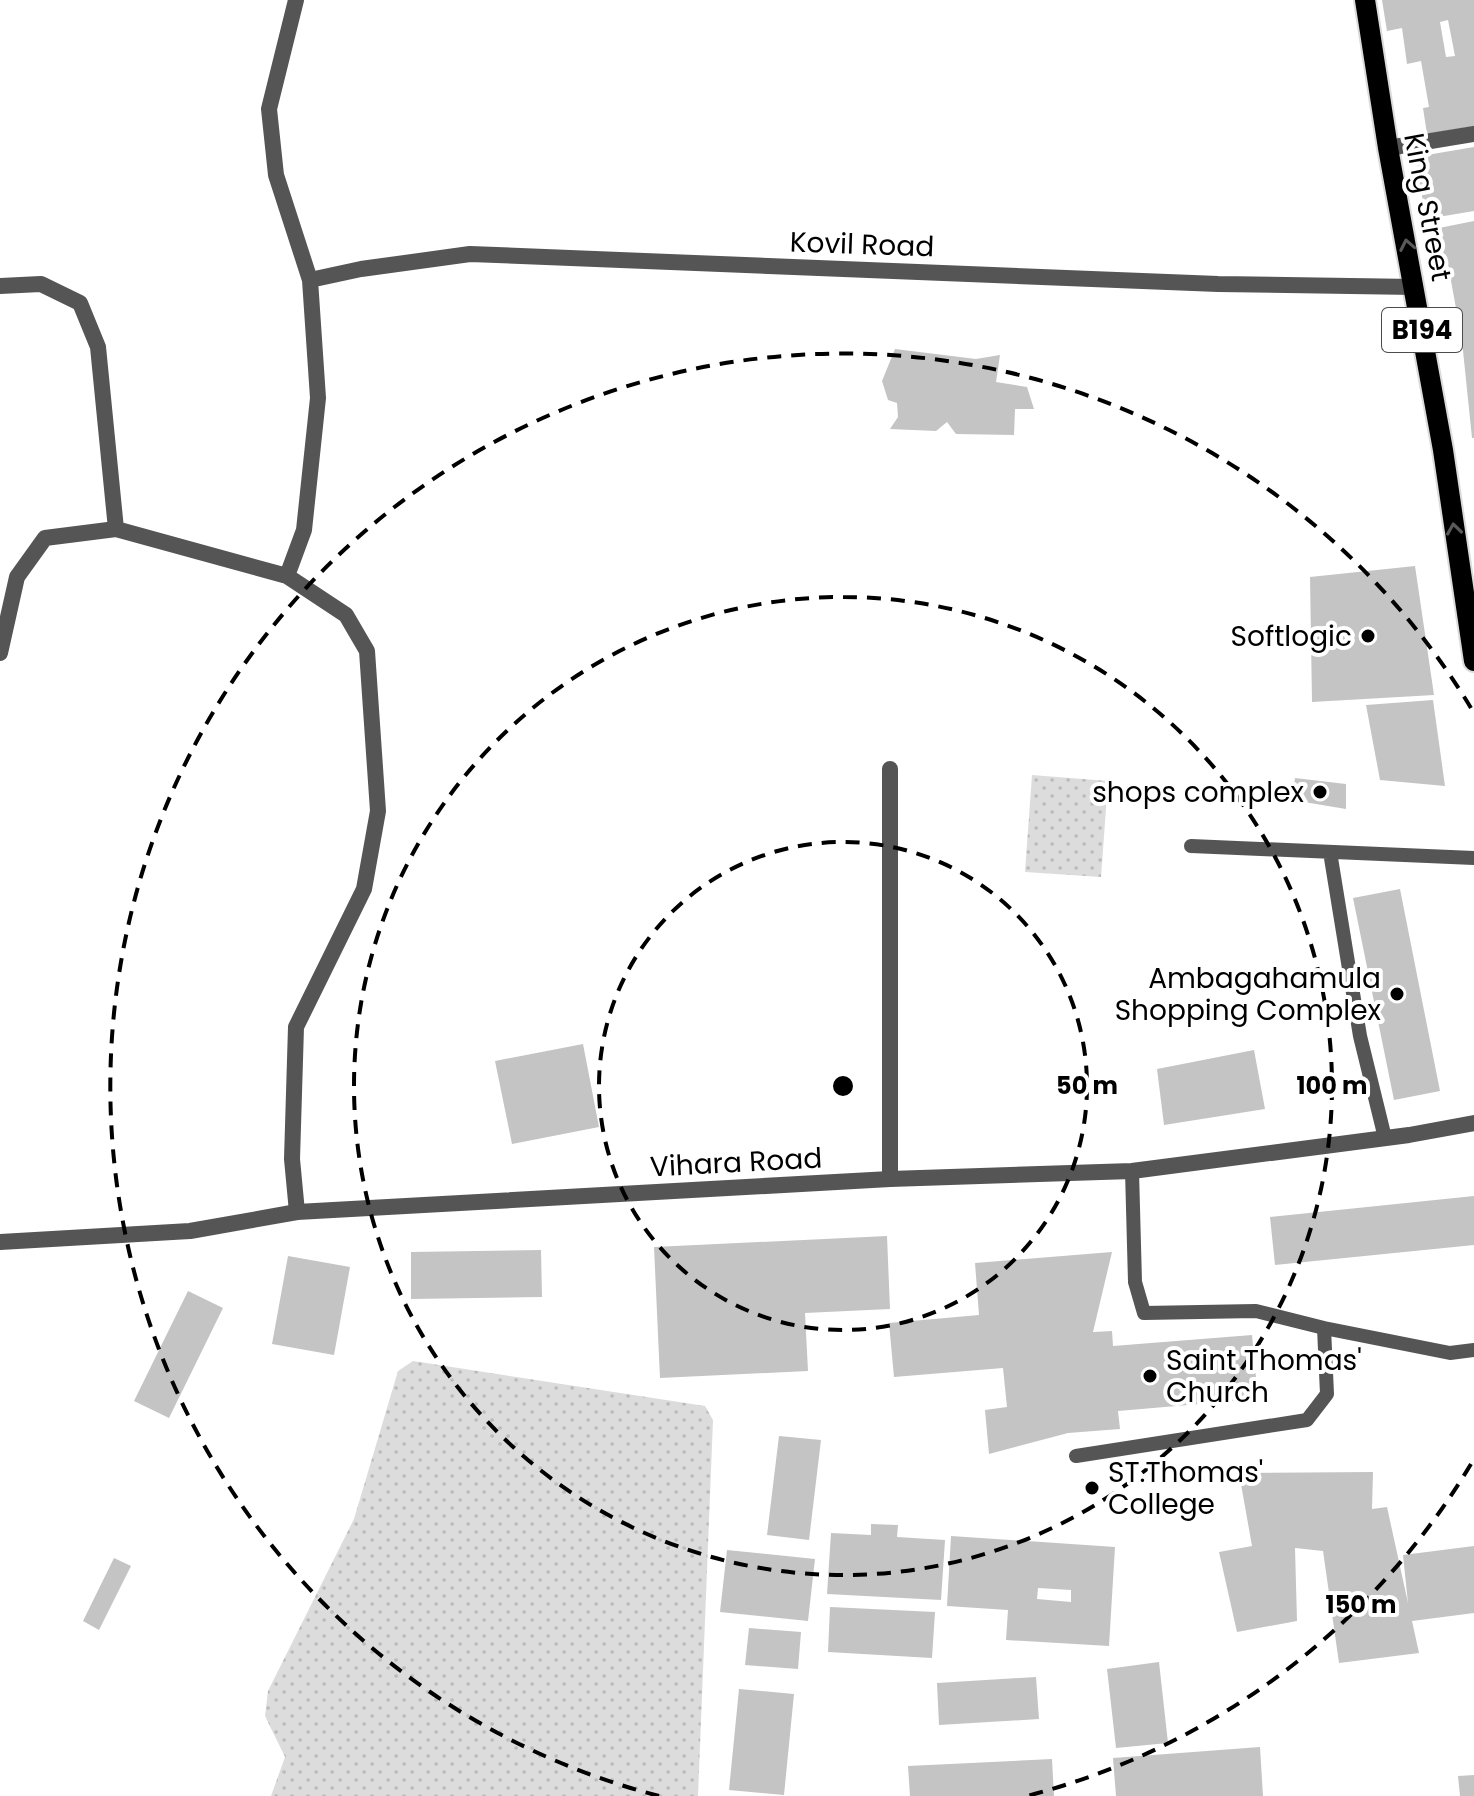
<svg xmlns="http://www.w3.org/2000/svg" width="1474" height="1796" font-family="Poppins,sans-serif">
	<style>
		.park { fill: url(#park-dots) }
		.building { fill: #c4c4c4; fill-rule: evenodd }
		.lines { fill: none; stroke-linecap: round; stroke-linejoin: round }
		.primary-casing { stroke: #dbdbdb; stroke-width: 24 }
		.service { stroke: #555; stroke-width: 14 }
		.minor { stroke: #555; stroke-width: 16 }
		.tertiary { stroke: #555; stroke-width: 16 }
		.primary { stroke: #000; stroke-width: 20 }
		.oneway { stroke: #595959 }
		.ring { fill: none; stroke: #000; stroke-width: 4; stroke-dasharray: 14 10 }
		.poi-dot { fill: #000; stroke: #fff; stroke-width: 3 }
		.labels { text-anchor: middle; stroke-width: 8; stroke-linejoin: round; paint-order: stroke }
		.shield { fill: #fff; stroke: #4c4c4c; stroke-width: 2 }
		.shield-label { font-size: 26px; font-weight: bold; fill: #000 }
		.street-label { font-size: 28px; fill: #000; stroke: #fff }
		.poi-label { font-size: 28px; fill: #000; stroke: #fff; text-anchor: end }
		.centre { fill: #000; stroke: #fff; stroke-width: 4 }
		.ring-label { font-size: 24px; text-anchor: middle; font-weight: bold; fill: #000; stroke: #fff; stroke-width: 8; stroke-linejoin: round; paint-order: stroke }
	</style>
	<defs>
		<pattern id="park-dots" width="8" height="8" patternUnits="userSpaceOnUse" patternTransform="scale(2)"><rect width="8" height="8" fill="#dcdcdc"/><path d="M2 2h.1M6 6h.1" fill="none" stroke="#bbb" stroke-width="1.8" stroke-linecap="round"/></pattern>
	</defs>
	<rect width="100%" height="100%" fill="#fff"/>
	<path class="park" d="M1032,775L1108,781L1101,877L1025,872Z
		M413,1361L705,1406L713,1420L698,1796H271L285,1757L265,1716L268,1691L354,1519L398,1371Z"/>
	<path class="building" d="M1382,0H1474V126L1427,134L1423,108L1429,107L1421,61L1407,64L1402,28L1387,31ZM1448,20L1455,56L1446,57L1440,22Z
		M1474,147V211L1426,219L1415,157Z
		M1474,221V438H1472L1462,341L1447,259L1439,260L1434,229Z
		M895,349L976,359L1000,355L996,382L1027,387L1034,409H1015L1014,435L956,434L947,422L936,431L890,429L898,417L897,403L888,400L882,381Z
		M1415,566L1434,695L1312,702L1310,577Z
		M1433,700L1445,786L1380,780L1366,705Z
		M1295,778L1346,784V809L1292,800Z
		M1400,889L1440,1091L1394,1100L1353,898Z
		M583,1044L599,1127L512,1144L495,1061Z
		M1254,1050L1265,1109L1164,1125L1157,1069Z
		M1474,1196V1245L1275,1265L1270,1217Z
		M887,1236L890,1309L805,1313L808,1371L660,1378L654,1247Z
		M541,1250L542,1297L411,1299V1252Z
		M1112,1252L1093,1332L1112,1331L1113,1346L1252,1335L1258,1399L1118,1411L1120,1429L1068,1433L989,1454L985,1410L1007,1407L1003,1368L894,1377L889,1323L979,1315L975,1263Z
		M288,1256L350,1267L334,1355L272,1344Z
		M188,1291L223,1308L169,1418L134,1401Z
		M779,1436L821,1440L809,1540L767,1535Z
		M1373,1472L1372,1509L1387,1507L1408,1603L1403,1555L1474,1546V1613L1412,1621L1419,1653L1339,1663L1323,1551L1295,1548L1297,1621L1237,1632L1219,1552L1252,1546L1239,1473Z
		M871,1524L898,1525L897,1537L945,1540L941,1600L827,1594L831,1533L871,1535Z
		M951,1536L1115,1547L1109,1646L1006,1640L1008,1610L947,1606ZM1038,1588L1071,1590V1602L1037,1599Z
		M727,1550L815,1559L808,1621L720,1612Z
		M114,1558L131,1566L99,1630L83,1621Z
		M830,1607L935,1612L932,1658L828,1652Z
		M749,1628L801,1632L798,1669L745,1665Z
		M1159,1662L1168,1743L1116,1748L1107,1669Z
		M1036,1677L1039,1719L939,1725L937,1683Z
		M739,1689L794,1694L784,1795L729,1790Z
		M1260,1747L1263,1796H1116L1113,1758Z
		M1052,1759L1054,1796H910L908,1766Z
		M1474,1775V1796H1460L1458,1776Z"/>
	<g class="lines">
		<defs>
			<path id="primary" d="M1365,0L1388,148L1443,450L1474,661"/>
		</defs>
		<use href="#primary" class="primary-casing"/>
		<path class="service" d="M1191,846L1474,858
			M1330,852L1360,1036L1385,1138
			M1324,1328L1450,1353L1474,1350
			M1076,1456L1307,1420L1327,1394L1324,1328L1256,1311L1144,1313L1135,1282L1132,1171"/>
		<path class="minor" d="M1388,148L1474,134
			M310,280L361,269L470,254L1218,284L1415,287
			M0,286L41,284L80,303L98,347L116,529
			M287,576L304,530L318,398L310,280L276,175L269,109L296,0
			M0,653L17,577L45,538L116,529L287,576L346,615L367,651L378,811L364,889L296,1027L292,1159L297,1212
			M890,769V1179"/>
		<path class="tertiary" d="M0,1242L190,1231L297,1212L890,1179L1132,1171L1409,1135L1474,1123"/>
		<use href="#primary" class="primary"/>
	</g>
	<defs><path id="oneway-chevron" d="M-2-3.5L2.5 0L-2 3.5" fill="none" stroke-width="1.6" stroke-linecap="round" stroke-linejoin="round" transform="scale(2)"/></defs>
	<g class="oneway">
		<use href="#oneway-chevron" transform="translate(1407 245) rotate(-101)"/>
		<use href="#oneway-chevron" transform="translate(1454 529) rotate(-98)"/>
	</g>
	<g class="ring">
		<circle cx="843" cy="1086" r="244"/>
		<circle cx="843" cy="1086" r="489"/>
		<path d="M1471 1464A733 733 0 0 1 1027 1796M659 1796A733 733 0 1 1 1471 708"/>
	</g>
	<g class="poi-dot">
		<circle cx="1368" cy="636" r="8"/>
		<circle cx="1320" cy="792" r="8"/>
		<circle cx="1397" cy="994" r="8"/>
		<circle cx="1150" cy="1376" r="8"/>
		<circle cx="1092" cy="1488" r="8"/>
	</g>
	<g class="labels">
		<rect class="shield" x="1382" y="308" width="80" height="44" rx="6"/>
		<g class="shield-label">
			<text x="1422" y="339">B194</text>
		</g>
		<g class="street-label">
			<text transform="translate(1428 207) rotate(79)" y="10">King Street</text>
			<text transform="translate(862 244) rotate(2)" y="10">Kovil Road</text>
			<text transform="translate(736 1162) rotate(-3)" y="10">Vihara Road</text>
		</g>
		<g class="poi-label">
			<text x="1352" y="646">Softlogic</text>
			<text x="1304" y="802">shops complex</text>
			<text x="1381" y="988">Ambagahamula<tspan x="1381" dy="32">Shopping Complex</tspan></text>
			<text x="1166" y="1370" text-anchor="start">Saint Thomas'<tspan x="1166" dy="32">Church</tspan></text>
			<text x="1108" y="1482" text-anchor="start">ST.Thomas'<tspan x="1108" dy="32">College</tspan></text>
		</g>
	</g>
	<circle cx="843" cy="1086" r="12" class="centre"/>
	<g class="ring-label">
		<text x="1087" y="1094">50 m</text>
		<text x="1332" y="1094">100 m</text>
		<text x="1361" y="1613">150 m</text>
	</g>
</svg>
